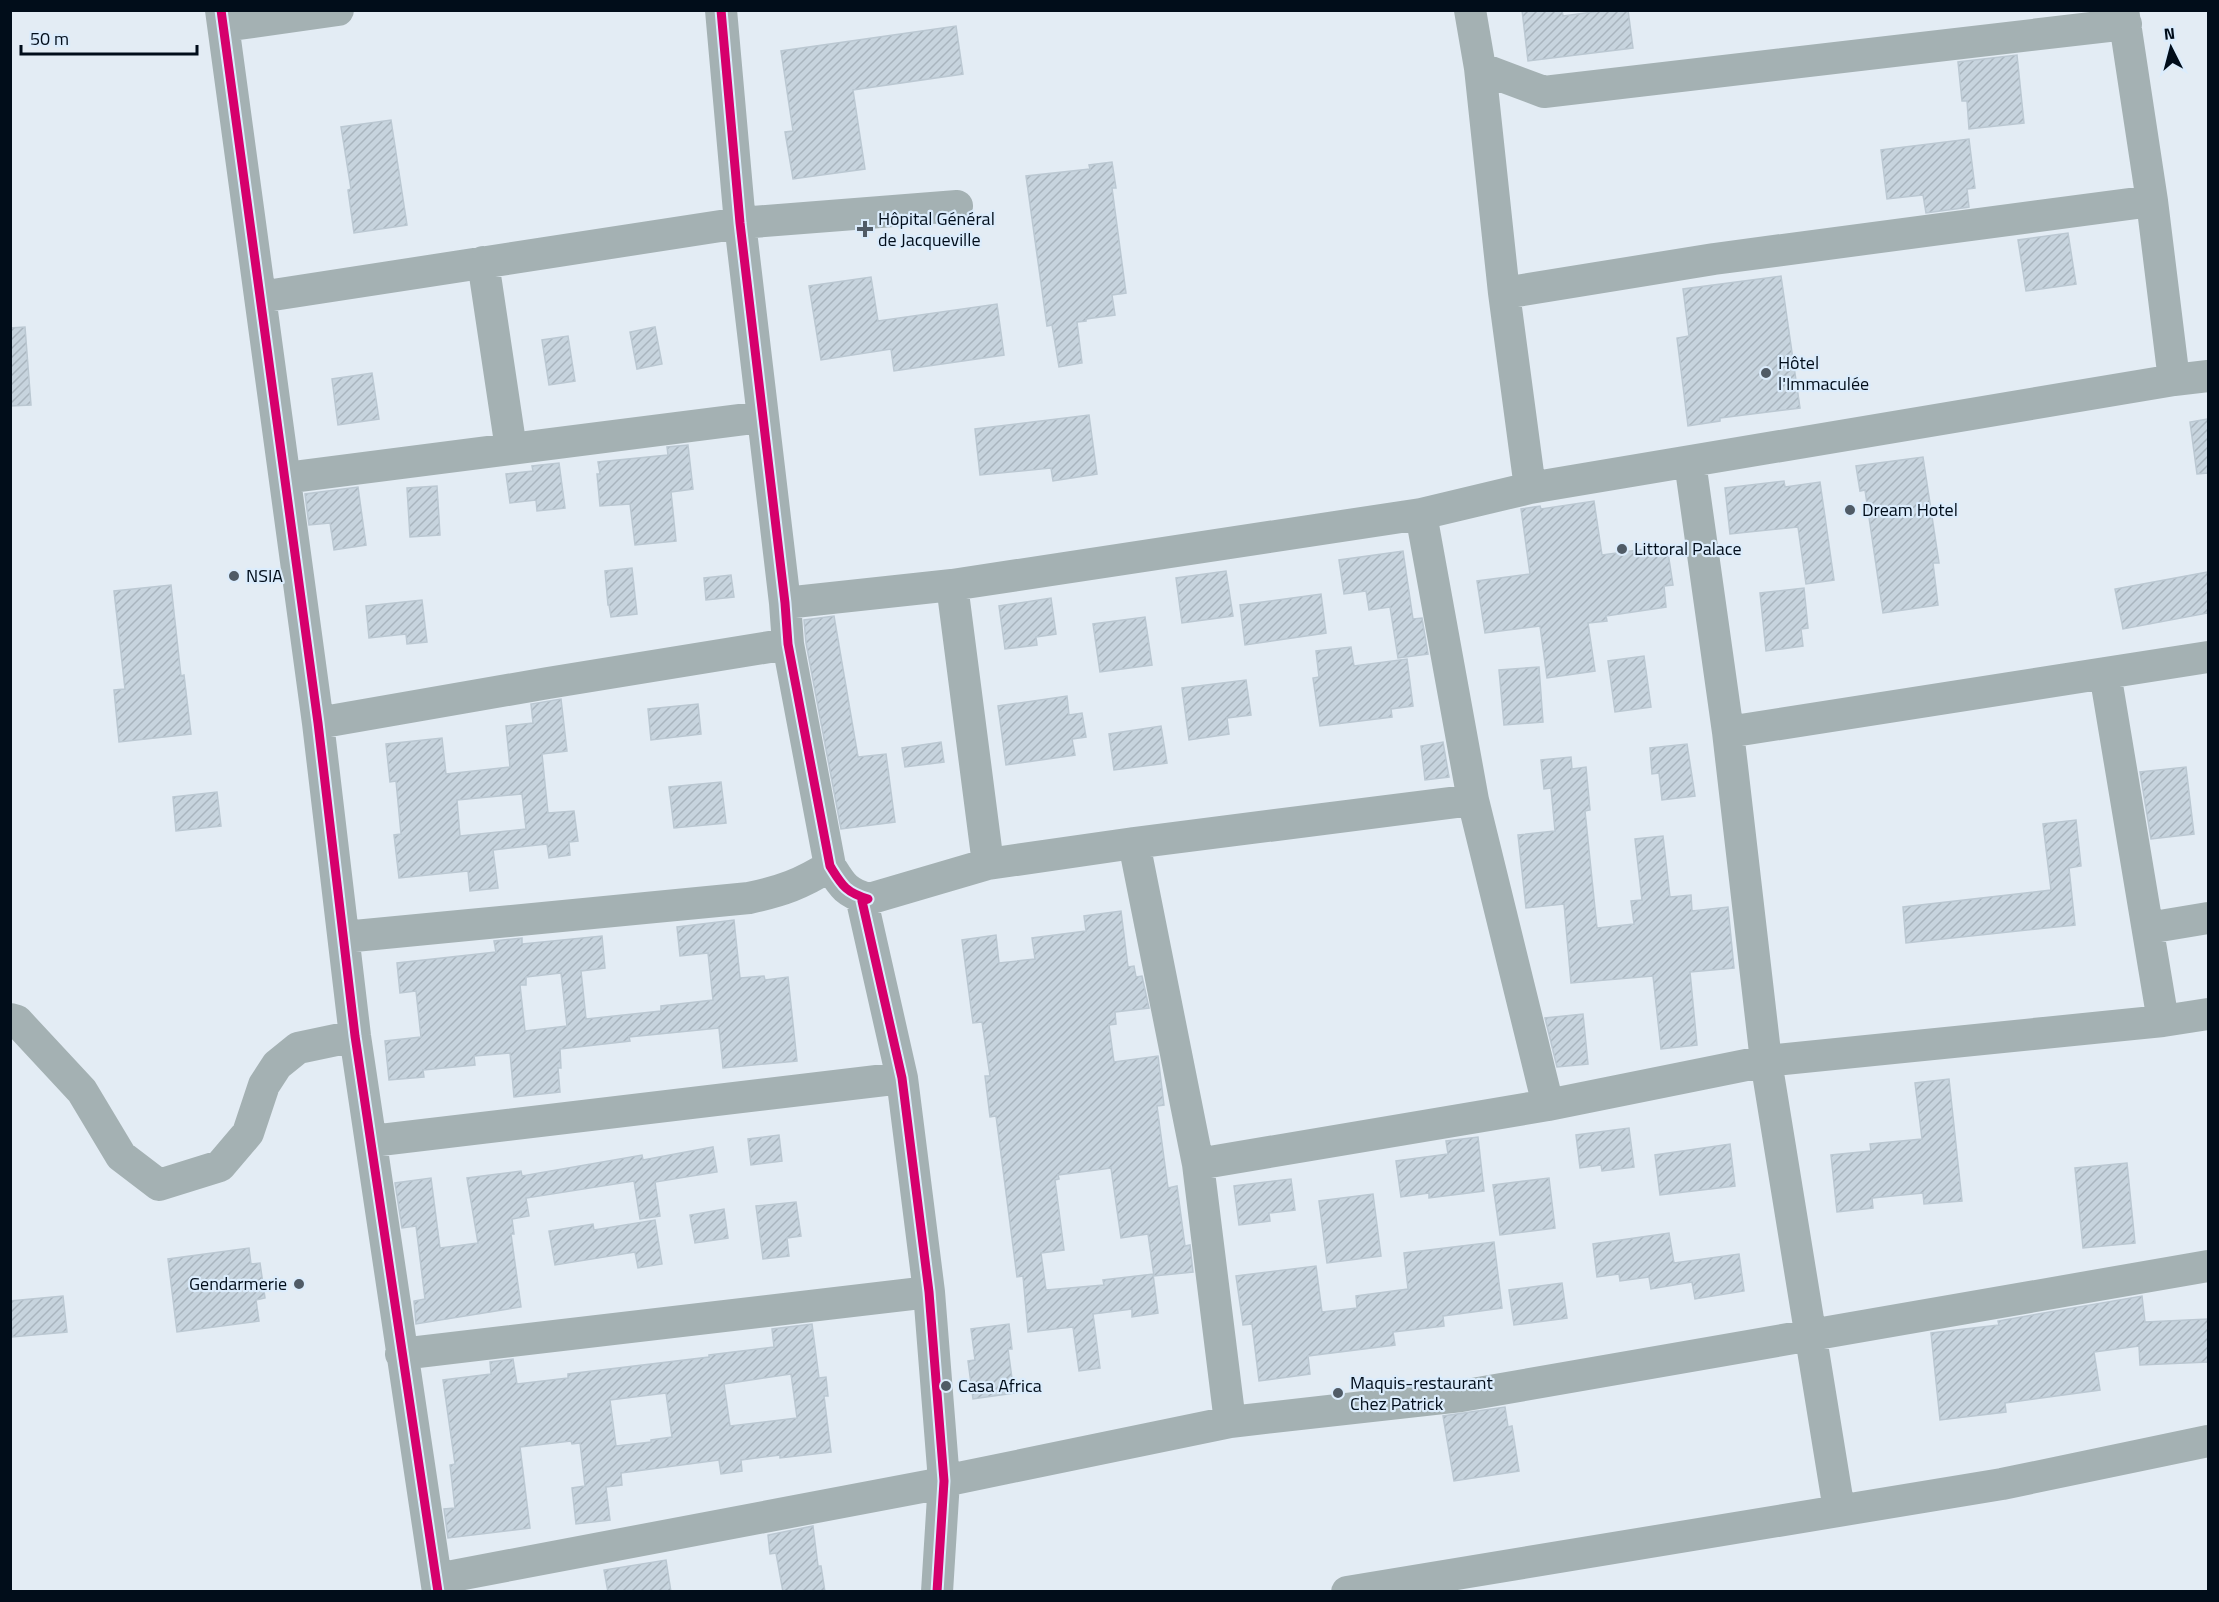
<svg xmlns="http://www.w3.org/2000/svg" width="2219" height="1602" font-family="'Titillium Web',sans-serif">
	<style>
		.building { fill: url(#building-hatch); stroke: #bbc8d2; stroke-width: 1.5; fill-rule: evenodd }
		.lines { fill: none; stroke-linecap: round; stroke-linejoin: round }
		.minor { stroke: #a4b1b3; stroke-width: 32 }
		.cycleway-casing { stroke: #dbecfc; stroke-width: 13 }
		.cycleway { stroke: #d6006c; stroke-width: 9 }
		.poi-dot { fill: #505b66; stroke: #dbecfc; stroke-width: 2 }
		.labels { text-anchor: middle; stroke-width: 4.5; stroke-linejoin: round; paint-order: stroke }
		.poi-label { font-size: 18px; fill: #010d1a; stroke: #dbecfc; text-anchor: start }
	</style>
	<defs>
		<pattern id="building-hatch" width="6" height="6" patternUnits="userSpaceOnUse" patternTransform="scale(1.5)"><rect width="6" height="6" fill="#c7d4de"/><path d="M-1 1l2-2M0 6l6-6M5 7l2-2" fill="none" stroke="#a9b5be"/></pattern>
	</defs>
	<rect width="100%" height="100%" fill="#e3ecf4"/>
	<path class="building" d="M1522,10H1562L1563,16L1608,10H1628L1633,48L1528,61Z
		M956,26L963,74L853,90L865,169L793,179L785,132L793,131L781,51Z
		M2017,55L2024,123L1969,129L1967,101H1962L1958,62Z
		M391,120L407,225L354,233L348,190L351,189L341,127Z
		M1969,139L1975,188L1967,189L1969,207L1926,213L1923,195L1887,199L1881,150Z
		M1112,162L1116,188H1112L1126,293L1112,295L1115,315L1086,319V321L1077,322L1082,363L1059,367L1052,325L1047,326L1026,176L1090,169L1089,165Z
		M2068,233L2076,284L2026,291L2018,240Z
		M1781,276L1800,408L1720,418V421L1688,426L1677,338L1689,336L1683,289Z
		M871,277L878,321L997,304L1004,355L894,371L891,349L821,360L809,286Z
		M25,327L31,405L10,406V328Z
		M655,327L662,364L637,369L630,332Z
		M568,336L575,381L549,385L542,340Z
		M372,373L379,419L338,425L332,379Z
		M1089,415L1097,474L1053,481L1051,468L980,475L975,429Z
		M2208,419V473L2197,474L2190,422Z
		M688,445L693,489L671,492L676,541L635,545L630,504L600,506L597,474H600L598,462L668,455L667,447Z
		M1923,457L1939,563H1933L1938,605L1883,613L1865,490L1860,491L1856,466Z
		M559,463L565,508L537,511L536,500L510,503L506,474L533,471L532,466Z
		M1784,481L1785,487L1820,482L1834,580L1806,584L1798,527L1730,534L1725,488Z
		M437,486L440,535L410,537L407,488Z
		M358,487L366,545L334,550L330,523L309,525L305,494Z
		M1594,501L1602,555L1667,546L1673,585L1664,586L1666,607L1606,616L1607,621L1588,623L1595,671L1547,678L1540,626L1485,633L1477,581L1530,574L1521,509L1540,506L1541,509Z
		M1403,551L1413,619L1422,618L1428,654L1398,658L1390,607L1369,610L1366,591L1344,594L1339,560Z
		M632,568L637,614L611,617L609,605H608L605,571Z
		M1226,571L1233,616L1182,623L1176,578Z
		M2208,572V613L2123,629L2115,589Z
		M731,575L734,597L706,600L704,578Z
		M171,585L181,676L184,675L191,734L119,742L114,690L125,689L114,591Z
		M1804,588L1808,628L1801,629L1803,646L1766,651L1760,593Z
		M1321,594L1326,633L1245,645L1240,605Z
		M1051,598L1056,634L1036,637L1037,645L1005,649L999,606Z
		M422,600L427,642L407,644L406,634L369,638L366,606Z
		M834,616L858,757L886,754L895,822L841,829L806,643L804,620Z
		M1145,617L1152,665L1100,672L1093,624Z
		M1351,647L1354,666L1407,659L1413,706L1391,709L1392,717L1320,726L1313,678L1319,677L1316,651Z
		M1644,656L1651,707L1615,712L1608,661Z
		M1539,667L1543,722L1504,725L1499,670Z
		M1246,680L1251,715L1227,718L1229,734L1189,740L1182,688Z
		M1067,696L1069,715L1082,713L1086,737L1072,739L1075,755L1006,765L998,706Z
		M561,699L567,751L542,754L548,813L574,811L578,841L569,842L570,855L549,858L547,844L493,850L498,888L470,891L468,871L399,878L394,835L401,834L396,781L390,782L386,744L442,738L446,774L510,767L506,726L533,723L531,704ZM522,794L526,829L460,836L457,800Z
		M698,704L701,734L651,740L648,709Z
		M1161,726L1167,763L1114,770L1109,734Z
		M941,742L944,762L905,767L902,748Z
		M1443,742L1449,777L1425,780L1421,746Z
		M1687,744L1695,796L1662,800L1659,773L1652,774L1650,748Z
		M1571,757L1572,769L1586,767L1590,810L1585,811L1597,928L1634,924L1631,901L1642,900L1635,839L1663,836L1670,897L1691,895L1692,911L1728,907L1734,968L1690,972L1697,1045L1661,1049L1653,976L1571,983L1564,904L1526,908L1518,835L1555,831L1551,788L1544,789L1541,760Z
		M2186,767L2194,834L2151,839L2140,772Z
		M721,782L726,823L674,828L669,787Z
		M217,792L221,826L176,831L173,797Z
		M2076,820L2081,866L2069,868L2075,925L1906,943L1903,907L2051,890L2043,824Z
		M1121,911L1128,967L1134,966L1136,977L1142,976L1149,1008L1115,1012L1116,1024L1109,1025L1114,1062L1158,1056L1164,1105L1157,1106L1168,1188L1177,1186L1185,1246L1190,1245L1193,1272L1154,1276L1148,1234L1121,1238L1111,1168L1058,1175L1059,1179L1055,1180L1064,1250L1041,1253L1046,1290L1104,1285L1103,1280L1153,1274L1158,1313L1132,1317V1309L1093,1314L1100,1368L1079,1371L1073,1327L1028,1332L1023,1276L1017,1277L996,1116L990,1117L985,1076H990L982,1022L973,1023L962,940L996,935L999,963L1035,959L1032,938L1086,931L1084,916Z
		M734,920L740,978L764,976L765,980L788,977L797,1061L723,1068L719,1028L629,1037L630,1041L560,1049L561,1068H558L560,1092L514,1097L510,1053L474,1056L475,1065L423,1070L424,1077L389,1080L385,1041L421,1037L416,991L400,993L397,963L496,952L494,941L522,938V944L602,936L605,968L581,971L586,1019L661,1011V1006L713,1000L708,953L680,956L677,927ZM561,973L567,1026L525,1031L520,985H526V977Z
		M1583,1014L1588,1064L1557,1067L1545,1018Z
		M1949,1079L1962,1201L1924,1204L1923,1193L1872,1198L1873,1208L1837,1212L1831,1155L1871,1151L1870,1144L1922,1139L1915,1083Z
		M1629,1128L1634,1167L1602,1171L1601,1165L1580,1168L1576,1135Z
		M779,1135L782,1161L751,1165L748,1139Z
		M1478,1137L1484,1191L1429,1198V1193L1401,1197L1396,1161L1448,1154L1446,1141Z
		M1730,1144L1735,1186L1660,1195L1655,1155Z
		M713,1147L717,1172L655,1182L660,1216L640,1219L634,1181L526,1198L529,1216L512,1219L514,1234H511L521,1307L416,1324L414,1301L425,1299L416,1226L402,1228L395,1183L431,1178L440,1248L478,1243L467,1178L521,1171L522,1176L642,1155L643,1160Z
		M2127,1163L2135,1243L2083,1248L2075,1168Z
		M1549,1178L1555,1228L1500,1235L1493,1185Z
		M1291,1179L1295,1210L1269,1213L1270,1221L1239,1225L1234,1186Z
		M1373,1194L1381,1256L1327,1263L1319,1201Z
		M796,1202L801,1236L787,1238L789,1256L763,1259L756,1206Z
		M724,1209L728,1238L695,1243L690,1215Z
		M655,1220L662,1264L638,1268L635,1252L555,1265L549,1231L593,1224L594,1230Z
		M1669,1233L1674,1263L1739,1254L1744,1291L1695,1299L1692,1282L1651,1289L1649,1277L1620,1281L1619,1274L1597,1277L1593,1244Z
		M1494,1242L1502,1308L1443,1316L1444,1326L1393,1332L1395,1345L1308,1356L1310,1374L1259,1381L1252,1324L1243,1325L1236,1276L1316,1266L1322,1312L1357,1308L1356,1296L1408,1289L1404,1253Z
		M249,1248L251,1264L260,1263L265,1298L256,1300L259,1321L177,1332L168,1259Z
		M1562,1283L1567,1318L1514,1325L1509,1290Z
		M63,1296L67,1332L12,1337L10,1301Z
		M2142,1296L2145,1322L2208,1319V1362L2140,1365L2139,1346L2094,1352L2100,1390L2005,1403L2006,1412L1940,1420L1931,1333L1999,1325L1998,1321Z
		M812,1324L819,1378L826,1377L828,1396H824L831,1452L780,1458V1455L741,1460L742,1471L721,1474L719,1460L621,1473L622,1485L606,1487L610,1520L576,1524L572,1488L585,1486L580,1443L572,1444L571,1441L520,1447L530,1528L448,1538L444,1509L455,1508L450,1465L455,1464L443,1380L491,1374L490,1362L513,1359L517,1384L568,1378V1374L709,1357V1355L774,1347L772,1329ZM791,1374L797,1418L730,1426L724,1384ZM666,1393L672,1437L651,1440V1442L616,1446L610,1400Z
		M1009,1324L1012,1349H1008L1014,1393L973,1399L968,1361L975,1360L971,1329Z
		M1505,1407L1508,1427L1512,1426L1519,1471L1454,1481L1443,1416Z
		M813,1526L818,1566H821L825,1592H783L776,1553L770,1554L768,1535Z
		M666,1560L671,1592H608L604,1570Z"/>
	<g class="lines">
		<path class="minor" d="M221,10L318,723L355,1036L438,1592
			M721,10L740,223L785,603L788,644L830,866C842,885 845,892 868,899L862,901L902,1078L929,1292L944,1481L937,1592
			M1470,10L1480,68L1504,293L1530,488
			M2123,10L2152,201L2174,380
			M224,26L338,10
			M1480,68L1544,92L2126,24
			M483,262L511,449
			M1504,293L1714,259L2152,201
			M260,297L740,223L957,206
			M1690,462L1728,732L1766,1061L1839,1510
			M285,478L762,417
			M1421,514L1473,800L1548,1105
			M952,585L988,864
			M785,603L952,585L1421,514L1530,488L2174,380L2208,376
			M2105,673L2163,1021
			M318,723L548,683L788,644
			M1728,732L2208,657
			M1134,843L1198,1164L1230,1422
			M862,901L988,864L1134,843L1473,800
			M2148,928L2208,918
			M344,937L749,898C782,891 801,884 830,866
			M10,1019L17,1021L82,1091L121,1156L159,1185L220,1166L248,1133L264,1085L277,1065L298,1048L355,1036
			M372,1141L902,1078
			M1198,1164L1548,1105L1766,1061L2163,1021L2208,1014
			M401,1354L929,1292
			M944,1481L1230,1422L1461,1396L2208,1266
			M437,1579L943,1483
			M1347,1592L2002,1484L2208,1441"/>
		<defs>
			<path id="cycleway" d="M221,10L318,723L355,1036L438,1592
				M721,10L740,223L785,603L788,644L830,866C842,885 845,892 868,899L862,901L902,1078L929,1292L944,1481L937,1592"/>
		</defs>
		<use href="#cycleway" class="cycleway-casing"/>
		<use href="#cycleway" class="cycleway"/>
	</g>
	<g class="poi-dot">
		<path d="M862 220h6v6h6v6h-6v6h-6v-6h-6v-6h6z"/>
		<circle cx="1766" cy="373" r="6"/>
		<circle cx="1850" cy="510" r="6"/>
		<circle cx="1622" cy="549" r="6"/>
		<circle cx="234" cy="576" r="6"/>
		<circle cx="299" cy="1284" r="6"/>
		<circle cx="946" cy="1386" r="6"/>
		<circle cx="1338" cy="1393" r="6"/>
	</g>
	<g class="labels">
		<g class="poi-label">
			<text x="878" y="225">Hôpital Général<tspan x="878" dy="21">de Jacqueville</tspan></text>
			<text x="1778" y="369">Hôtel<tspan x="1778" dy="21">l'Immaculée</tspan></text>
			<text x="1862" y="516">Dream Hotel</text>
			<text x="1634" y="555">Littoral Palace</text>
			<text x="246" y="582">NSIA</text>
			<text x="287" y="1290" text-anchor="end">Gendarmerie</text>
			<text x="1350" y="1389">Maquis-restaurant<tspan x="1350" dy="21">Chez Patrick</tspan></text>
			<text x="958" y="1392">Casa Africa</text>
		</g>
	</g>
	<rect width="2219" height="1602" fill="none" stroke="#010d1a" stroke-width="24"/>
	<g transform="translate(2171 48) rotate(354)" stroke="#dbecfc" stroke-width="4.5" paint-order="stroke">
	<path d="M0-4.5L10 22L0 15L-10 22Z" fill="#010d1a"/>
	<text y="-9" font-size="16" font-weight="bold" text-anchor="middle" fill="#010d1a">N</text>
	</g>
	<path d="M21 45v9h176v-9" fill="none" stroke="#010d1a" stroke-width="3"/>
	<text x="30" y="45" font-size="18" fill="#010d1a" stroke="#dbecfc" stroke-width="4.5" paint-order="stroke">50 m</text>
</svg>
